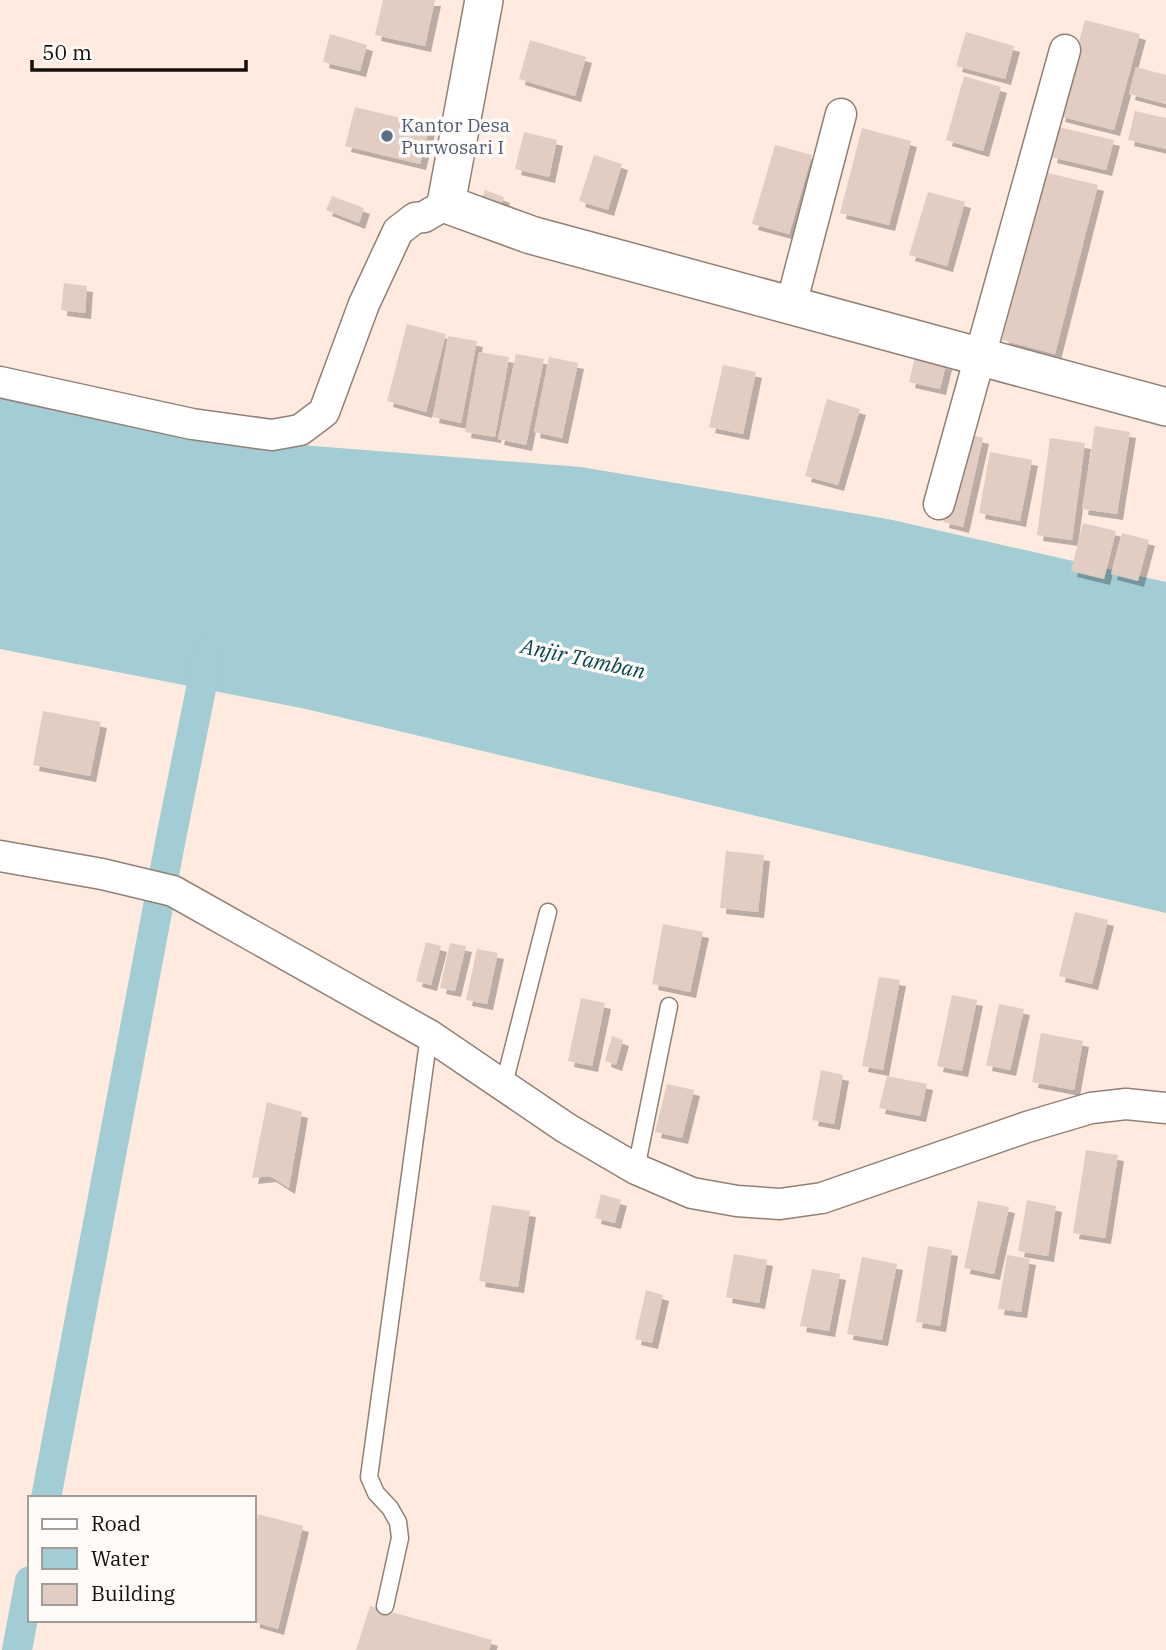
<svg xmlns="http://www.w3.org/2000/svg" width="1166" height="1650" font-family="'IBM Plex Serif',serif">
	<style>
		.water { fill: #a2cdd5 }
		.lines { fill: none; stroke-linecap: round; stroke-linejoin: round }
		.canal { stroke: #a2cdd5; stroke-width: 30 }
		.building { fill: #e1cdc2; filter: url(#shadow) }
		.service-casing { stroke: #928076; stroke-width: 19 }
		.minor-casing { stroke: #928076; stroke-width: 33 }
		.tertiary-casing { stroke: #928076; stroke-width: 40 }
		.service { stroke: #fff; stroke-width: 16 }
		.minor { stroke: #fff; stroke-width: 30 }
		.tertiary { stroke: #fff; stroke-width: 37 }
		.service-dot { fill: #5c6f8a; stroke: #fffbf9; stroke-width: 2.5 }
		.labels { text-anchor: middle; stroke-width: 7; stroke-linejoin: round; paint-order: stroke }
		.service-label { font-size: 19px; fill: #4e5e75; stroke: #fffbf9; text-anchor: start }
		.water-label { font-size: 21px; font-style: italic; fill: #054851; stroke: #fffbf9 }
	</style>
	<defs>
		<filter id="shadow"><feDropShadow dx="6" dy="6" stdDeviation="0" flood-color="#0004"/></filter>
	</defs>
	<rect width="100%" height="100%" fill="#feeadf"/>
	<path class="water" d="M0,395L188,436L581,467L888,519L1166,582V913L306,709L0,649Z"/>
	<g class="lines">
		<path class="canal" d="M46,1498L171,838L209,649
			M17,1650L30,1581"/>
	</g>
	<path class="building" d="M383,0H435L425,46L375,35Z
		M1085,20L1140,34L1114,130L1059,116Z
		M966,32L1014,46L1005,79L956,66Z
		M330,34L367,45L360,71L323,62Z
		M530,40L586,57L575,96L519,79Z
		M1136,67L1166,75V104L1129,94Z
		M964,76L1001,87L983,151L946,140Z
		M355,107L430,125L420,164L345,146Z
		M1135,111L1166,118V149L1128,140Z
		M1058,127L1114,140L1106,170L1051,157Z
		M862,128L911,141L889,225L840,213Z
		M524,132L557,140L549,177L515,169Z
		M775,145L812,155L789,234L752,224Z
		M594,155L622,164L608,210L579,201Z
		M1044,172L1098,185L1055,354L1002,340Z
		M485,190L504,197L496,218L477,211Z
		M928,192L965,202L947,266L909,255Z
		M332,196L364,208L359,223L326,210Z
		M64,283L87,286L85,313L61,310Z
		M407,324L446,334L426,412L387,401Z
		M448,336L477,341L461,423L433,417Z
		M479,352L509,357L495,437L465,432Z
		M516,354L544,359L526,445L498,439Z
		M549,357L578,363L562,438L534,432Z
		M915,357L946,364L940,389L909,382Z
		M723,365L756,372L743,434L709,427Z
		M827,399L860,409L838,485L805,476Z
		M1095,426L1130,432L1117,514L1082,509Z
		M963,433L983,438L963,527L943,522Z
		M1050,438L1085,443L1072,540L1037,535Z
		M990,452L1032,460L1020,521L979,513Z
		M1083,523L1116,531L1104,579L1071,571Z
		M1122,533L1149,540L1138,581L1111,574Z
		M43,711L101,722L90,776L33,765Z
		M726,851L764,855L758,912L720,908Z
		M1075,912L1108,920L1092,984L1059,976Z
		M663,924L703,932L690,992L652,984Z
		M426,942L441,946L431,985L416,981Z
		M450,943L466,946L455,991L440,988Z
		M477,949L498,953L487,1004L466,1000Z
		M879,977L900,980L883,1070L862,1066Z
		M952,995L977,1000L962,1071L937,1066Z
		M581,998L605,1003L592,1066L568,1061Z
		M999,1004L1024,1009L1010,1070L986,1065Z
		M1041,1033L1083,1041L1074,1090L1032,1082Z
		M612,1036L623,1040L616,1065L605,1061Z
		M821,1070L843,1075L834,1124L812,1120Z
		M887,1076L927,1084L920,1116L879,1108Z
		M667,1084L694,1090L682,1138L655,1132Z
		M267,1102L302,1112L289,1188L270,1176L252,1178Z
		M1086,1150L1118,1155L1105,1238L1073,1233Z
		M601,1194L621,1200L615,1223L595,1218Z
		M1027,1200L1056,1206L1048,1256L1018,1251Z
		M978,1201L1009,1207L994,1274L964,1268Z
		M492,1205L530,1211L518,1287L479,1281Z
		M928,1246L952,1250L940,1326L916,1322Z
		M734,1254L767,1260L759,1303L726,1297Z
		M1007,1255L1030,1259L1021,1312L998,1309Z
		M862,1257L897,1264L882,1340L847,1334Z
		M812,1269L840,1274L829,1331L800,1326Z
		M646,1290L663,1295L652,1343L635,1339Z
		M258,1514L303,1526L278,1629L254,1622V1533Z
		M370,1606L492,1640L489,1650H356Z"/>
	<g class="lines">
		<defs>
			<path id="service" d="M504,1084L548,912
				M636,1169L669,1006
				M385,1606L400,1538L398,1522L390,1508L376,1493L369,1477L429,1035"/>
			<path id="minor" d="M791,305L841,114
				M0,382L192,424L272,435L300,430L324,412L364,304L398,231L415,218L424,217L446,204
				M939,504L1065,50
				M0,856L102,874L173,891L429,1035L566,1128L636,1169L692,1193L737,1201L780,1204L822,1198L1027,1127L1091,1108L1126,1104L1166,1108"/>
			<path id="tertiary" d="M484,0L446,204L531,235L1166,407"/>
		</defs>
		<use href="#service" class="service-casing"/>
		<use href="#minor" class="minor-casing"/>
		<use href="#tertiary" class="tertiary-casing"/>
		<use href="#service" class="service"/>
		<use href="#minor" class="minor"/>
		<use href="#tertiary" class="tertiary"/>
	</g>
	<circle class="service-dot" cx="387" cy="136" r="7"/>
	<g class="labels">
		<g class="service-label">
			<text x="401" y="132">Kantor Desa<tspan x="401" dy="22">Purwosari I</tspan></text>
		</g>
		<g class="water-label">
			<text transform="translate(583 659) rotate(12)" y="7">Anjir Tamban</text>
		</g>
	</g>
	<rect x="28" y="1496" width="228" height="126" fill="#fffbf9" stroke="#a19d9a" stroke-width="2"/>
	<rect x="42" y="1519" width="35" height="10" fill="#ffffff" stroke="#a19d9a" stroke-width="2"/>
	<text x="91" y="1531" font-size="21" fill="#150f0b">Road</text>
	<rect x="42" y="1548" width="35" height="21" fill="#a2cdd5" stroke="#a19d9a" stroke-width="2"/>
	<text x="91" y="1566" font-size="21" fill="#150f0b">Water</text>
	<rect x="42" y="1584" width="35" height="21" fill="#e1cdc2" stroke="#a19d9a" stroke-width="2"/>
	<text x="91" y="1601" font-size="21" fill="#150f0b">Building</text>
	<path d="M32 60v10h214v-10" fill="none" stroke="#150f0b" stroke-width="3.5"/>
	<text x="42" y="60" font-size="21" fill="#150f0b" stroke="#fffbf9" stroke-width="5" paint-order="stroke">50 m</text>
</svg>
